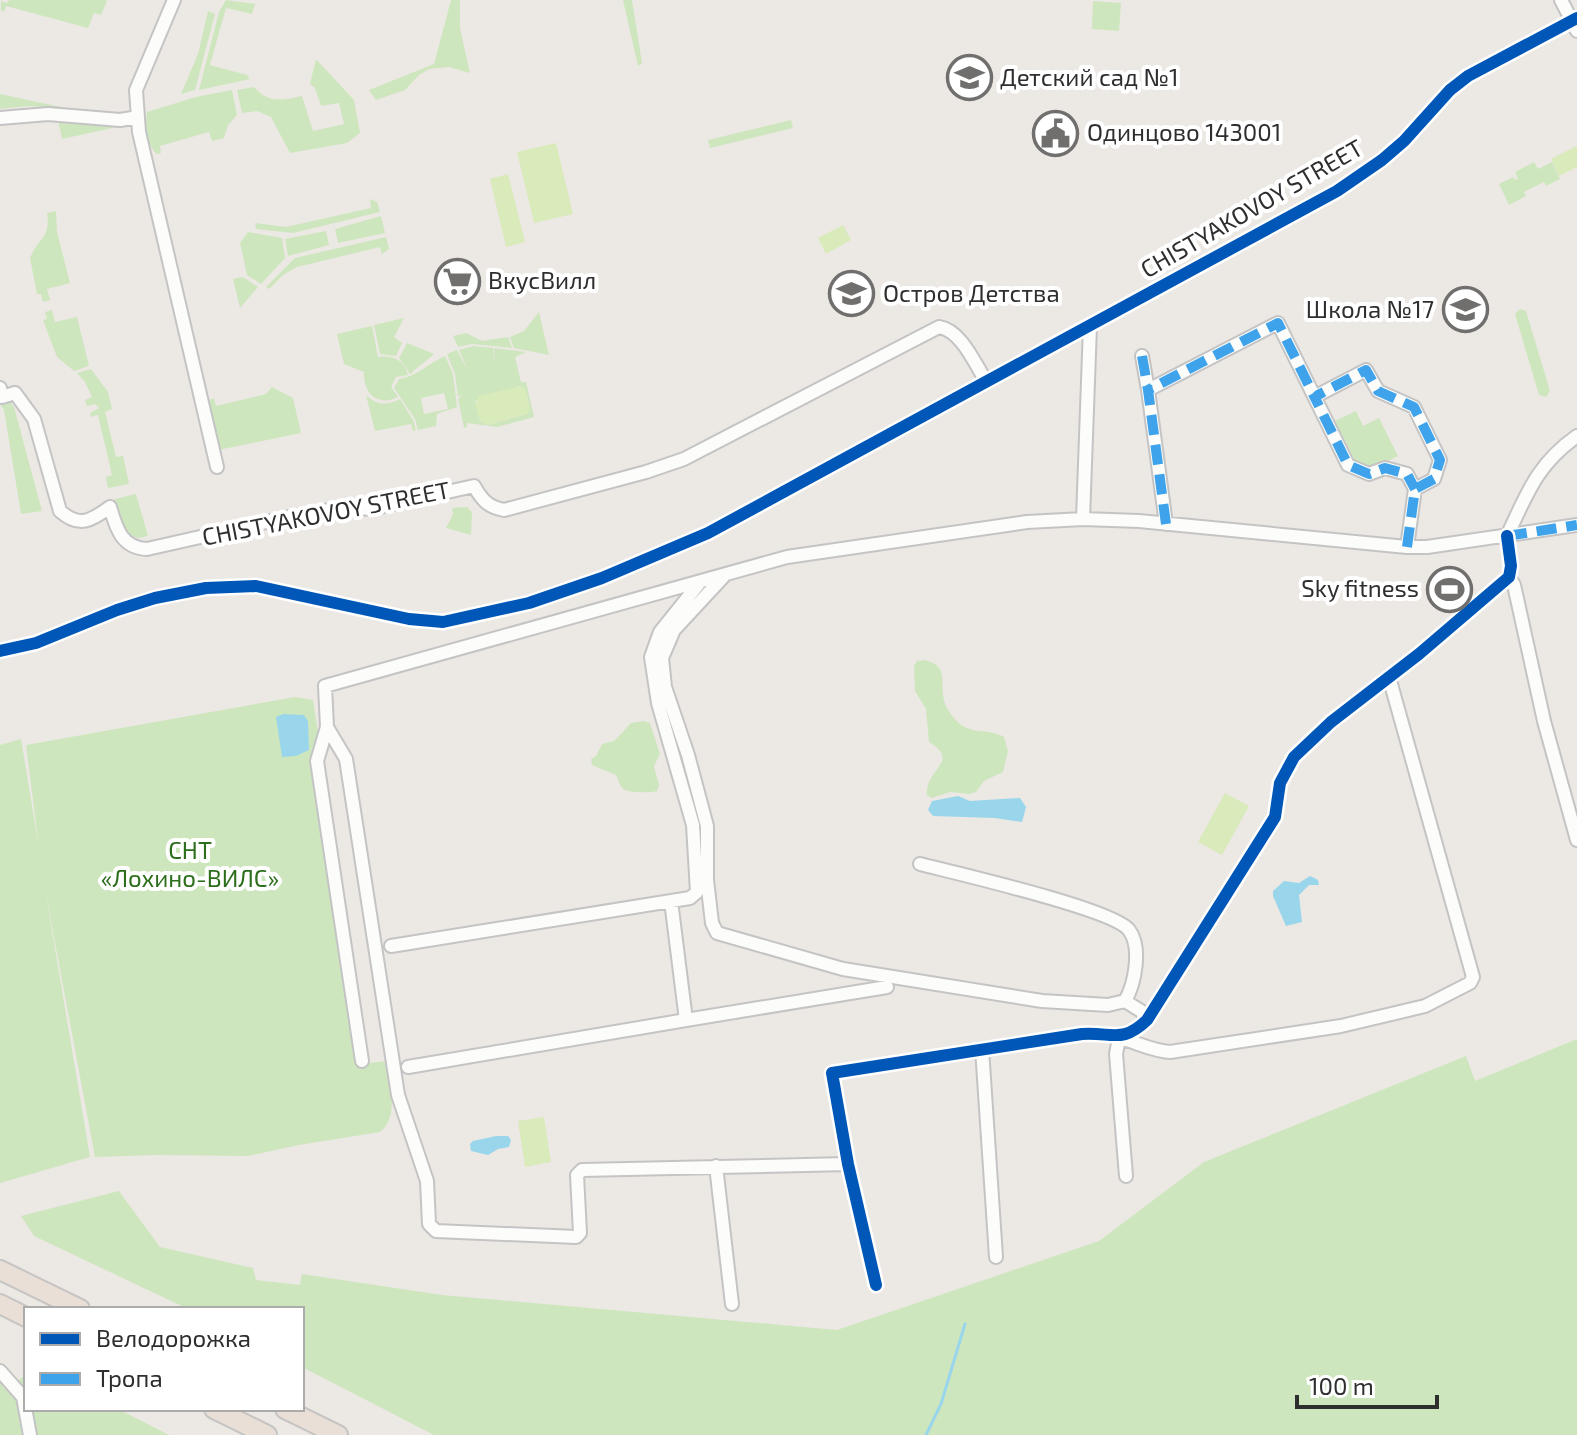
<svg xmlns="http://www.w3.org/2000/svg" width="1577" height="1435" font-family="'Exo 2',sans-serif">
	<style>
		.green { fill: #cee6be; fill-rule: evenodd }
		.pitch { fill: #d9eabb }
		.water { fill: #99d6ec }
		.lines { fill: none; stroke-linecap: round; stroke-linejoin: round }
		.stream { stroke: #99d6ec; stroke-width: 3 }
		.minor-casing { stroke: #c5c4c5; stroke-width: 16 }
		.highway-casing { stroke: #c6c5c4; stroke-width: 22 }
		.minor { stroke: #fcfcfb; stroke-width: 12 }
		.highway { stroke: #eadfd6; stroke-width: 18 }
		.quiet { stroke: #3ea3eb; stroke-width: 10; stroke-dasharray: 20 10; stroke-linecap: butt }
		.cycleway-casing { stroke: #fff; stroke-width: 17 }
		.cycleway { stroke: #0057b8; stroke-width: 12 }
		.labels { text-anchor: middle; stroke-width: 8; stroke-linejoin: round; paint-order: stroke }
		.poi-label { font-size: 24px; fill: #2e2e2e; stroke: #fff; text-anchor: start }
		.street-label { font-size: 24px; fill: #2e2e2e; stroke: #fff }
		.park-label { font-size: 24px; fill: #2c6e1b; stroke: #fff }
	</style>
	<rect width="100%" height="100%" fill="#ece8e4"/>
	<path class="green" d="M9,0H105L107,1L101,15L94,13L88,28L6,6L4,12L1,10V1L7,3Z
		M226,0L255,4L252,14L226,8L210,65L247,75L250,79L199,90L219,12Z
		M451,0H460V28L470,73L449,67L429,69L419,75L405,90L376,100L369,90L434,64Z
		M623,0H632L642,63L638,66Z
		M1093,1L1121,3L1119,31L1092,29Z
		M208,11L215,14L195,90L181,94L198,54Z
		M316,59L354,100L360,133L347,143L290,153L271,117L257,111L242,113L237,90L254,87C269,104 282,100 302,96L313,131L344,124L339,103L321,106L315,88L310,84Z
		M232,90L237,115L228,125L224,138L212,141L209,132L160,146L161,153L157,154C146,146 145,125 147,112L196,97Z
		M0,94L70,109L29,106L0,109Z
		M58,120L117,126V127L62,139Z
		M791,120L793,128L710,148L708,140Z
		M1534,162L1538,169L1552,162L1560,179L1546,186L1544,182L1524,192L1526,196L1509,205L1499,184L1513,177L1515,180L1518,179L1515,172Z
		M370,199L377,202L380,212L293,233L256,229L255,223L286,227L371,208Z
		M56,211L57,232L70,283L47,289L50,300L43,302L41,294H37L30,258C38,238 51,238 47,213Z
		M381,216L385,233L338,243L335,229Z
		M326,231L329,245L288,256L285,239Z
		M248,232L282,238L285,258L261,284L247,275L240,243Z
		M386,237L389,249L382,254L380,247L297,267L283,275L269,289L266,287L295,258Z
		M243,277L258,287L240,308L233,279Z
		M1520,309L1526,311L1550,391L1546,397L1539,395L1515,314Z
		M52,310L55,322L77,317L89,366L74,371L57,357L43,320L47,319L45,312Z
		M539,312L549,355L514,348L510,337L524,331Z
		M404,318L394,337L402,343L396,356L380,354L374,325Z
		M372,326L378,357C393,355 404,360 408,375L396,377L391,387L398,397C378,407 363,394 364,372L344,364L337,334Z
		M466,333L482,341L508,337L512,348L472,344L458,347L453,336Z
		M407,343L434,354L410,374L399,358Z
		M473,346L493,348L495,364L494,348L526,352L515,357L521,382H526L534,417L497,427L467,423V427L464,428L458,399L463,394L458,397L455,374L447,354L457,350L468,371L459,350ZM520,386C528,390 531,406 527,414L487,425L480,421L475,401Z
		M445,356L453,374L457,407L437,414L436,426L418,430L415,419L394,388L399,379C416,377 429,363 445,356ZM444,393L448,409L424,414L421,398Z
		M91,369L108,392L112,409L105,412L116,457L123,456L129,484L108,488L106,477L112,475L98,415L91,417L90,413L99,408L95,404L87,406L85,400L92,397L85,382L77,373Z
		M272,387L293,398L301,433L218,450L209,400L214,398L216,406L266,394Z
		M3,394L14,407L42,511L21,514L4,410L0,404V395Z
		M366,395C376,405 387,406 400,399L413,420L416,430L413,431L411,424L375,431Z
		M1356,411L1363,426L1379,418L1398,456L1373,468L1356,462L1335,421Z
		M136,494L148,536L138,538L125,533L112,504L115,499Z
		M467,507L472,512L471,535L446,528L453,514L452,508Z
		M924,660C955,667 934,688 949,711C967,740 983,725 1004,737L1008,751L1003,772L984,781L976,792L970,794L950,792L932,798L927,795C924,769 962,762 929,742L926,709L915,691L914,666L917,661Z
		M295,697L313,700L369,1063L387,1061C389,1085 400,1116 380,1132L299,1145L248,1156L156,1155L95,1157L45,889L90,1157L0,1183V745L21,739L39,848L26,745Z
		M644,721L650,723L660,754L654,766L659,785L657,791C651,793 626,793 622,788C619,784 618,779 616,775L592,765L591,759L596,756L602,744L614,741L631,723Z
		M1577,1039V1435H434L302,1367V1309H188L34,1236L21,1216L119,1191L160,1247L253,1268L256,1280L300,1285L302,1274L442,1295L837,1330L1099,1241L1204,1162L1466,1056L1475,1081Z
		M26,1375V1409H118L169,1435H0V1377L4,1389Z"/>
	<path class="pitch" d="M556,143L573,214L534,223L517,152Z
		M1577,146V167L1559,176L1551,159Z
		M508,174L525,242L506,247L490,179Z
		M843,225L851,240L826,254L818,238Z
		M520,386L525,388L530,409L527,414L487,425L480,421L475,404L479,396Z
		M1225,793L1249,806L1222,855L1198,842Z
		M544,1117L551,1162L525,1167L518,1121Z"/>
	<path class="water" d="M283,714L304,715L308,721L309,750L296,756L282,757L276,717Z
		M958,796L970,801L1020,798L1026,807L1022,822L995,818L933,816L928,810L932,801Z
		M1310,876L1318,880L1319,885H1309L1299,895L1302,922L1286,926L1273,896V891L1284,881L1299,883Z
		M496,1136H508L511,1140L509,1147L498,1149L488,1155L471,1151L470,1144L473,1141Z"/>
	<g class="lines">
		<path class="stream" d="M926,1435L941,1404L965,1324"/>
		<defs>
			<path id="minor" d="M174,0L136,90L139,132L217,467
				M1561,0L1577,31
				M0,118L48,114L120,120L138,117
				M1142,356L1148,390
				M0,388L2,397L15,393L34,419L60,511C79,528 91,521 110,507C116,527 121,548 147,549L284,518L347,507L371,509L474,486C482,500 488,507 504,510L646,472L684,459L939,327C961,330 975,364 986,381
				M1083,519L1090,326
				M1166,524L1148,390L1278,323L1315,398
				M1507,536C1527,494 1537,464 1577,436
				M1407,547L1415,489L1434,479L1440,460L1414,407L1378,391L1366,370L1318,395L1315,398L1348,465L1369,474L1385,468L1407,474L1415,489
				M724,576L674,630L662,658L665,687L688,755L707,826V880L712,923L717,933L843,969L1042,1001L1108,1005L1125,1001L1141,1011L1147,1020
				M1509,577L1514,585L1544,721L1577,840
				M0,651L36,643L117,610L155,598L206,588L256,586L409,619L443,622L529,603L602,578L708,533L1337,191L1382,160L1404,141L1450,90L1468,76L1577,18
				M327,727L346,759L398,1095L427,1181L429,1224L436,1231L576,1237L580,1233L577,1175L582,1170L848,1164
				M920,864C955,873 1113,909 1129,930C1142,947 1135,984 1125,1001
				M671,901L686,1020L887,987
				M391,946L690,898L697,892L693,825L658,703L651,657L660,632L701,581
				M982,1049L996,1257
				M362,1061L317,761L327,727L325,686L787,557L1027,522L1083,519L1139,521L1407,547H1427L1577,525
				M408,1067L686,1020
				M716,1166L732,1304
				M1126,1176L1116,1054L1119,1038C1136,1042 1152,1051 1170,1052L1341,1026L1425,1006L1470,983L1473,977L1389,677
				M876,1285L848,1164L832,1073L1082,1034C1113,1032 1122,1044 1147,1020L1275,817L1280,783L1294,757L1331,722L1419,654L1509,577L1511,566L1507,536
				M0,1371L23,1397L30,1435"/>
			<path id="highway" d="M0,1270L80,1309
				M0,1304L26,1317
				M214,1409L267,1435
				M285,1409L338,1435"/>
		</defs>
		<use href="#minor" class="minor-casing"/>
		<use href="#highway" class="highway-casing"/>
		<use href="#minor" class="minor"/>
		<use href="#highway" class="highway"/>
		<path class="quiet" d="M1142,356L1148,390
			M1166,524L1148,390L1278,323L1315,398
			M1507,536L1577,525
			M1407,547L1415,489L1434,479L1440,460L1414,407L1378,391L1366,370L1318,395L1315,398L1348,465L1369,474L1385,468L1407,474L1415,489"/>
		<defs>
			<path id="cycleway" d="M0,651L36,643L117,610L155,598L206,588L256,586L409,619L443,622L529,603L602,578L708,533L1337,191L1382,160L1404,141L1450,90L1468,76L1577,18
				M876,1285L848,1164L832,1073L1082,1034C1113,1032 1122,1044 1147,1020L1275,817L1280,783L1294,757L1331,722L1419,654L1509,577L1511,566L1507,536"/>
		</defs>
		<use href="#cycleway" class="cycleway-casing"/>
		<use href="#cycleway" class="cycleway"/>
	</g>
	<defs>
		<symbol id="school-ring" viewBox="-11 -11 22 22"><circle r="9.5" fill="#fff" stroke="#706f6e" stroke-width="1.5"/><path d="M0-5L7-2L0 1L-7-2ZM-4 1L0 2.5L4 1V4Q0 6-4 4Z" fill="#706f6e"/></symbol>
		<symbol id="civic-ring" viewBox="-11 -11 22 22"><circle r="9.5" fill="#fff" stroke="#706f6e" stroke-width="1.5"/><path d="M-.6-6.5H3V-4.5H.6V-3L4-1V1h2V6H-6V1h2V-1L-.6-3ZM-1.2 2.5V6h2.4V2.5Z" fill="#706f6e"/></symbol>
		<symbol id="supermarket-ring" viewBox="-11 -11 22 22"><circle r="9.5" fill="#fff" stroke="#706f6e" stroke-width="1.5"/><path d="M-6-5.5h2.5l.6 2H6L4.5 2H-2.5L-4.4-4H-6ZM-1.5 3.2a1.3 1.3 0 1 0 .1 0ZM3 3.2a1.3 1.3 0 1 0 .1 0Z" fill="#706f6e"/></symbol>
		<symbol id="stadium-ring" viewBox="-11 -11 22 22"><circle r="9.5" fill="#fff" stroke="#706f6e" stroke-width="1.5"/><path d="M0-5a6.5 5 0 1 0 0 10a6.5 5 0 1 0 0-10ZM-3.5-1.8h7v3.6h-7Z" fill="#706f6e"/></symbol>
	</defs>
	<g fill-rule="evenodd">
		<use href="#school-ring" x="944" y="52" width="51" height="51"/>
		<use href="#civic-ring" x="1030" y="108" width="51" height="51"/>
		<use href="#supermarket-ring" x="432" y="256" width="51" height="51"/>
		<use href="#school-ring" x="826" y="268" width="51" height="51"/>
		<use href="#school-ring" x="1440" y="284" width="51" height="51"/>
		<use href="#stadium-ring" x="1424" y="564" width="51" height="51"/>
	</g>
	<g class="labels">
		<g class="poi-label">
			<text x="1000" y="86">Детский сад №1</text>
			<text x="1087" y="141">Одинцово 143001</text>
			<text x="488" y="289">ВкусВилл</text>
			<text x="883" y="302">Остров Детства</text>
			<text x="1434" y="318" text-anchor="end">Школа №17</text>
			<text x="1419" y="597" text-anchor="end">Sky fitness</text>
		</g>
		<g class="street-label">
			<text transform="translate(1252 209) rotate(-30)" y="8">CHISTYAKOVOY STREET</text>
			<text transform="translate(326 514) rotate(-11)" y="8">CHISTYAKOVOY STREET</text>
		</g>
		<g class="park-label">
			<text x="190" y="859">СНТ<tspan x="190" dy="28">«Лохино-ВИЛС»</tspan></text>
		</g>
	</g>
	<rect x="24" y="1307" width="280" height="104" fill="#ffffff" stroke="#ababab" stroke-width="2"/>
	<rect x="40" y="1333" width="40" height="12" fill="#0057b8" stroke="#ababab" stroke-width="2"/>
	<text x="96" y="1347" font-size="24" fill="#2e2e2e">Велодорожка</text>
	<rect x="40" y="1373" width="40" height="12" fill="#3ea3eb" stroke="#ababab" stroke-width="2"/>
	<text x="96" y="1387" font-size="24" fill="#2e2e2e">Тропа</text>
	<path d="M1297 1395v12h140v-12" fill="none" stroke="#2e2e2e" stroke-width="4"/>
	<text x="1309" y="1395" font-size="24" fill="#2e2e2e" stroke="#ffffff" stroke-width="6" paint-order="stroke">100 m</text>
</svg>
